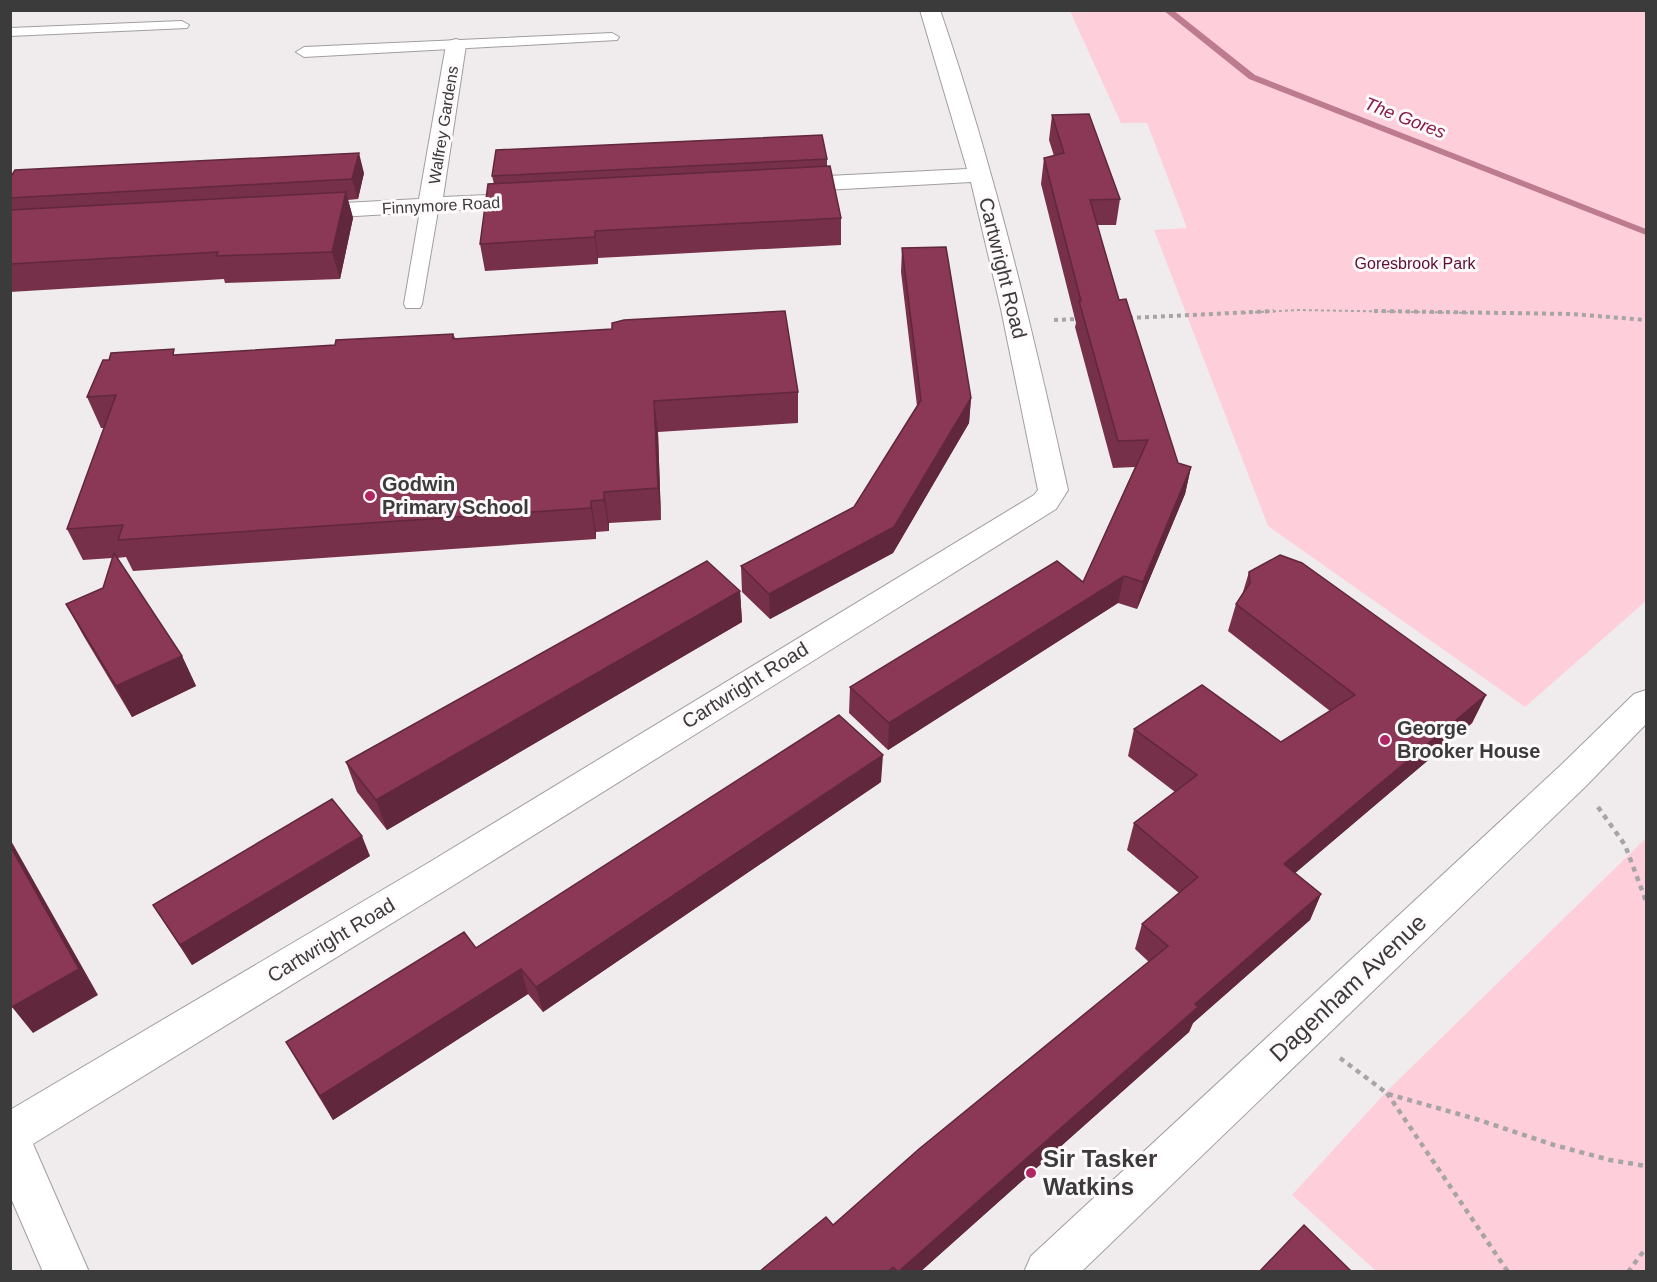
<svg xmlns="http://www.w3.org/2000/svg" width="1657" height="1282" font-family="Arial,sans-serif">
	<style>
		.green { fill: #fecedb }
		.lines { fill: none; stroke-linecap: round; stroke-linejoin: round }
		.stream { fill: #bc7b8f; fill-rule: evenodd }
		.service-casing { stroke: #a29e9f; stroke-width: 2 }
		.minor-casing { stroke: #a29e9f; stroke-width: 2 }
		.path-far2 { stroke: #a7a4a5; stroke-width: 2; stroke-dasharray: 3 3; stroke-linecap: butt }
		.path-far1 { stroke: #a7a4a5; stroke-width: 4; stroke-dasharray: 4 4; stroke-linecap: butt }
		.path { stroke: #a7a4a5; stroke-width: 4.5; stroke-dasharray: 5 5; stroke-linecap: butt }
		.service { fill: #fff; fill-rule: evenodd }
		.minor { fill: #fff; fill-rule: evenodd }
		.wall { fill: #77304a }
		.shaded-wall { fill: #61273c }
		.building { fill: #8a3856; stroke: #61273c; stroke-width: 1.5 }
		.poi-dot { fill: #b02562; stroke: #fef9fa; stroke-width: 2 }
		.labels { text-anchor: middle; stroke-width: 6; stroke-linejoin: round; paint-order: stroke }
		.far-street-label { font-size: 16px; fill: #3c3b3b; stroke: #fef9fa }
		.far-park-label { font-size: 16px; fill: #5f0e32; stroke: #fef9fa }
		.far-water-label { font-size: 18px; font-style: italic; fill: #871d4a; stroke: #fef9fa }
		.street-label { font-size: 20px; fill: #3c3b3b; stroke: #fef9fa }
		.poi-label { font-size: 20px; font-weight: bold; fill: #3c3b3b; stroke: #fef9fa; text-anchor: start }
		.near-street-label { font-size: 24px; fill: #3c3b3b; stroke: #fef9fa }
		.near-poi-label { font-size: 24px; font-weight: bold; fill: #3c3b3b; stroke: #fef9fa; text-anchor: start }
	</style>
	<rect width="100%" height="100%" fill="#f0eced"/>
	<path class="green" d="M1070,11H1646V601L1525,707L1268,526L1154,230L1187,228L1147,123H1121Z
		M1646,838V1271H1376L1292,1195L1386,1092Z"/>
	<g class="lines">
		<path class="stream" d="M1163,10H1173L1255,75L1646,229V235L1249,79Z"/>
		<defs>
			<path id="service" d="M182,21L189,25L187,28L10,36V28Z
				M612,33L619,37L617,40L304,57L296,52L304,47Z
				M430,200L436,201L439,205L422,304L420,308H406L404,304L421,205L424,201Z"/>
			<path id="minor" d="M920,10H940C994,167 1032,328 1068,490L1056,509L454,885L33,1144L89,1272H43L10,1196V1110L428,863L1034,495L1038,490L1001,309L971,182L788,192L780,190L776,185L780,180L788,178L967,169Z
				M456,39L463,41L466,45L443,197L530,193L538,195L542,200L538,205L306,219L298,217L294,212L298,207L306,205L419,199L446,45L449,41Z
				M1646,690V724L1587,785L1081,1272H1024L1031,1256L1561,765L1634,694Z"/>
		</defs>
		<use href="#service" class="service-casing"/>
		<use href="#minor" class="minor-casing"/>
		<path class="path-far2" d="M1243,313L1298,310L1477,313"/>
		<path class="path-far1" d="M1374,311L1572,314L1646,320
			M1129,318L1274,311
			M1054,320L1079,319"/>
		<path class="path" d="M1598,807L1625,845L1646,901
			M1340,1058L1388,1094L1476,1119L1554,1145L1610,1160L1646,1166
			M1387,1093L1508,1272
			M1628,1272L1646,1248"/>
		<use href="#service" class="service"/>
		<use href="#minor" class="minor"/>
	</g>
	<path class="wall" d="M1052,115L1120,199L1116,225H1097L1119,300L1178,463L1191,467L1185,494L1137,609L1118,603L888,750L849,713L850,687L1083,582L1135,467L1113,468L1075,327L1076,323L1041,184L1044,158L1054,156L1049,140Z
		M827,159V166L841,218V245L598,258V264L485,271L480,244L494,184L492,176Z
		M364,173L358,199L348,200L353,218L340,279L225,283L224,279L10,292V178Z
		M902,248L971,398L969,423L893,553L770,619L742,592L741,566L854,507L917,406L901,272Z
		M453,334L455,338L798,392V423L658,432L661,520L609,523V531L596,532V539L133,571L126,557L117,558L182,656L196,686L132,717L83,635L66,604L103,588L112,558L83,560L67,529L104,428H101L87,397L109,360L177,355L335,345Z
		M1249,572L1486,695L1472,723L1295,873L1321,894L1310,920L1193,1023L1189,1032L920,1272H759L833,1225L1149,962L1135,949L1142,924L1179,893L1127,850L1134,823L1175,792L1128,756L1134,729L1281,742L1330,711L1228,631L1236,604L1243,592Z
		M740,591L742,622L387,830L357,792L346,762Z
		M881,782L543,1012L528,994L333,1120L300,1066L286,1042L476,948Z
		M370,856L192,965L153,905Z"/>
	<path class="shaded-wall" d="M359,153L364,173L358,199L352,179Z
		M346,192L353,218L340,279L332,252Z
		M595,231L598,258V264L595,237Z
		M971,398L969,423L893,553L770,619L769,594Z
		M654,401L658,432L661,520L658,488Z
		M1191,467L1185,494L1137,609L1143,582Z
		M604,492L609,523V531L604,500Z
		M591,501L596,532V539L591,508Z
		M1124,576L1118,603L888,750L889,723Z
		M740,591L742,622L387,830L376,800Z
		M182,656L196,686L132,717L116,686Z
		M1486,695L1472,723L1274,891L1284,864Z
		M883,755L881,782L543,1012L536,987Z
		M362,836L370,856L192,965L180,945Z
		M10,839L98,995L33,1033L12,1007Z
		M1321,894L1310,920L1193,1023L1189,1032L920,1272H898L1195,1004Z
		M521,969L528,994L333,1120L320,1096Z"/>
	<path class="building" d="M1089,114L1120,199L1090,200L1119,300L1126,299L1178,463L1191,467L1143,582L1124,576L889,723L850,687L1057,561L1083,582L1148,440L1118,441L1079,301H1081L1044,158L1064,153L1052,115Z
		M822,135L827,159L492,176L496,150Z
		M359,153L352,179L10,198V178L15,170Z
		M830,166L841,218L595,231V237L480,244L488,184Z
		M346,192L332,252L216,256L218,252L10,264V210Z
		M946,247L971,398L894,527L769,594L741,566L854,507L921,400L902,248Z
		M785,311L798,392L654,401L658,488L604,492V500L591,501V508L118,540L123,525L67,529L116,395L87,397L103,360H109L111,353L174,349L173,355L335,345L336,340L453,334V339L612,329V323L624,320Z
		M114,553L182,656L116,686L66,604L103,588Z
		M1280,555L1302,563L1486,695L1284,864L1321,894L1195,1004L1198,1007L898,1272L893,1267L888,1272H759L826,1217L833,1225L919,1149L1168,946L1142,924L1198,877L1134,823L1197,775L1134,729L1202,685L1281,742L1355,695L1236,604L1250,583L1249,572Z
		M707,561L740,591L376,800L346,762Z
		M839,715L883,755L536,987L521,969L320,1096L286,1042L464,932L476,948Z
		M332,799L362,836L180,945L153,905Z
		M10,846L79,969L12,1007L10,1004Z
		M1304,1225L1352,1272H1259Z"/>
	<g class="poi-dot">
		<circle cx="370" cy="496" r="6"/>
		<circle cx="1385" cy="740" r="6"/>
		<circle cx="1031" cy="1173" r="6"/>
	</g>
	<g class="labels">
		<g class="far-street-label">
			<text transform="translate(443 125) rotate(-81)" y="6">Walfrey Gardens</text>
			<text transform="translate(441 205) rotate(-3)" y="6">Finnymore Road</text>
		</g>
		<g class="far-park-label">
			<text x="1415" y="269">Goresbrook Park</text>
		</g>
		<g class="far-water-label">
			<text transform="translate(1405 118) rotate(21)" y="6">The Gores</text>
		</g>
		<g class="street-label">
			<text transform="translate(1003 268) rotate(76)" y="7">Cartwright Road</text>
			<text transform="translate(745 685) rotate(-32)" y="7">Cartwright Road</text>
			<text transform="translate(331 940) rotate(-31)" y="7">Cartwright Road</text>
		</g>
		<g class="poi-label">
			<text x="382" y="491">Godwin<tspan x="382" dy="23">Primary School</tspan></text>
			<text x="1397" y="735">George<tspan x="1397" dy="23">Brooker House</tspan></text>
		</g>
		<g class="near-street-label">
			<text transform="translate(1348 988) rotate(-43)" y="8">Dagenham Avenue</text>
		</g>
		<g class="near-poi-label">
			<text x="1043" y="1167">Sir Tasker<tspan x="1043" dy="28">Watkins</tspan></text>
		</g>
	</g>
	<rect width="1657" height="1282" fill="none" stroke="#3c3b3b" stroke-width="24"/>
</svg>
